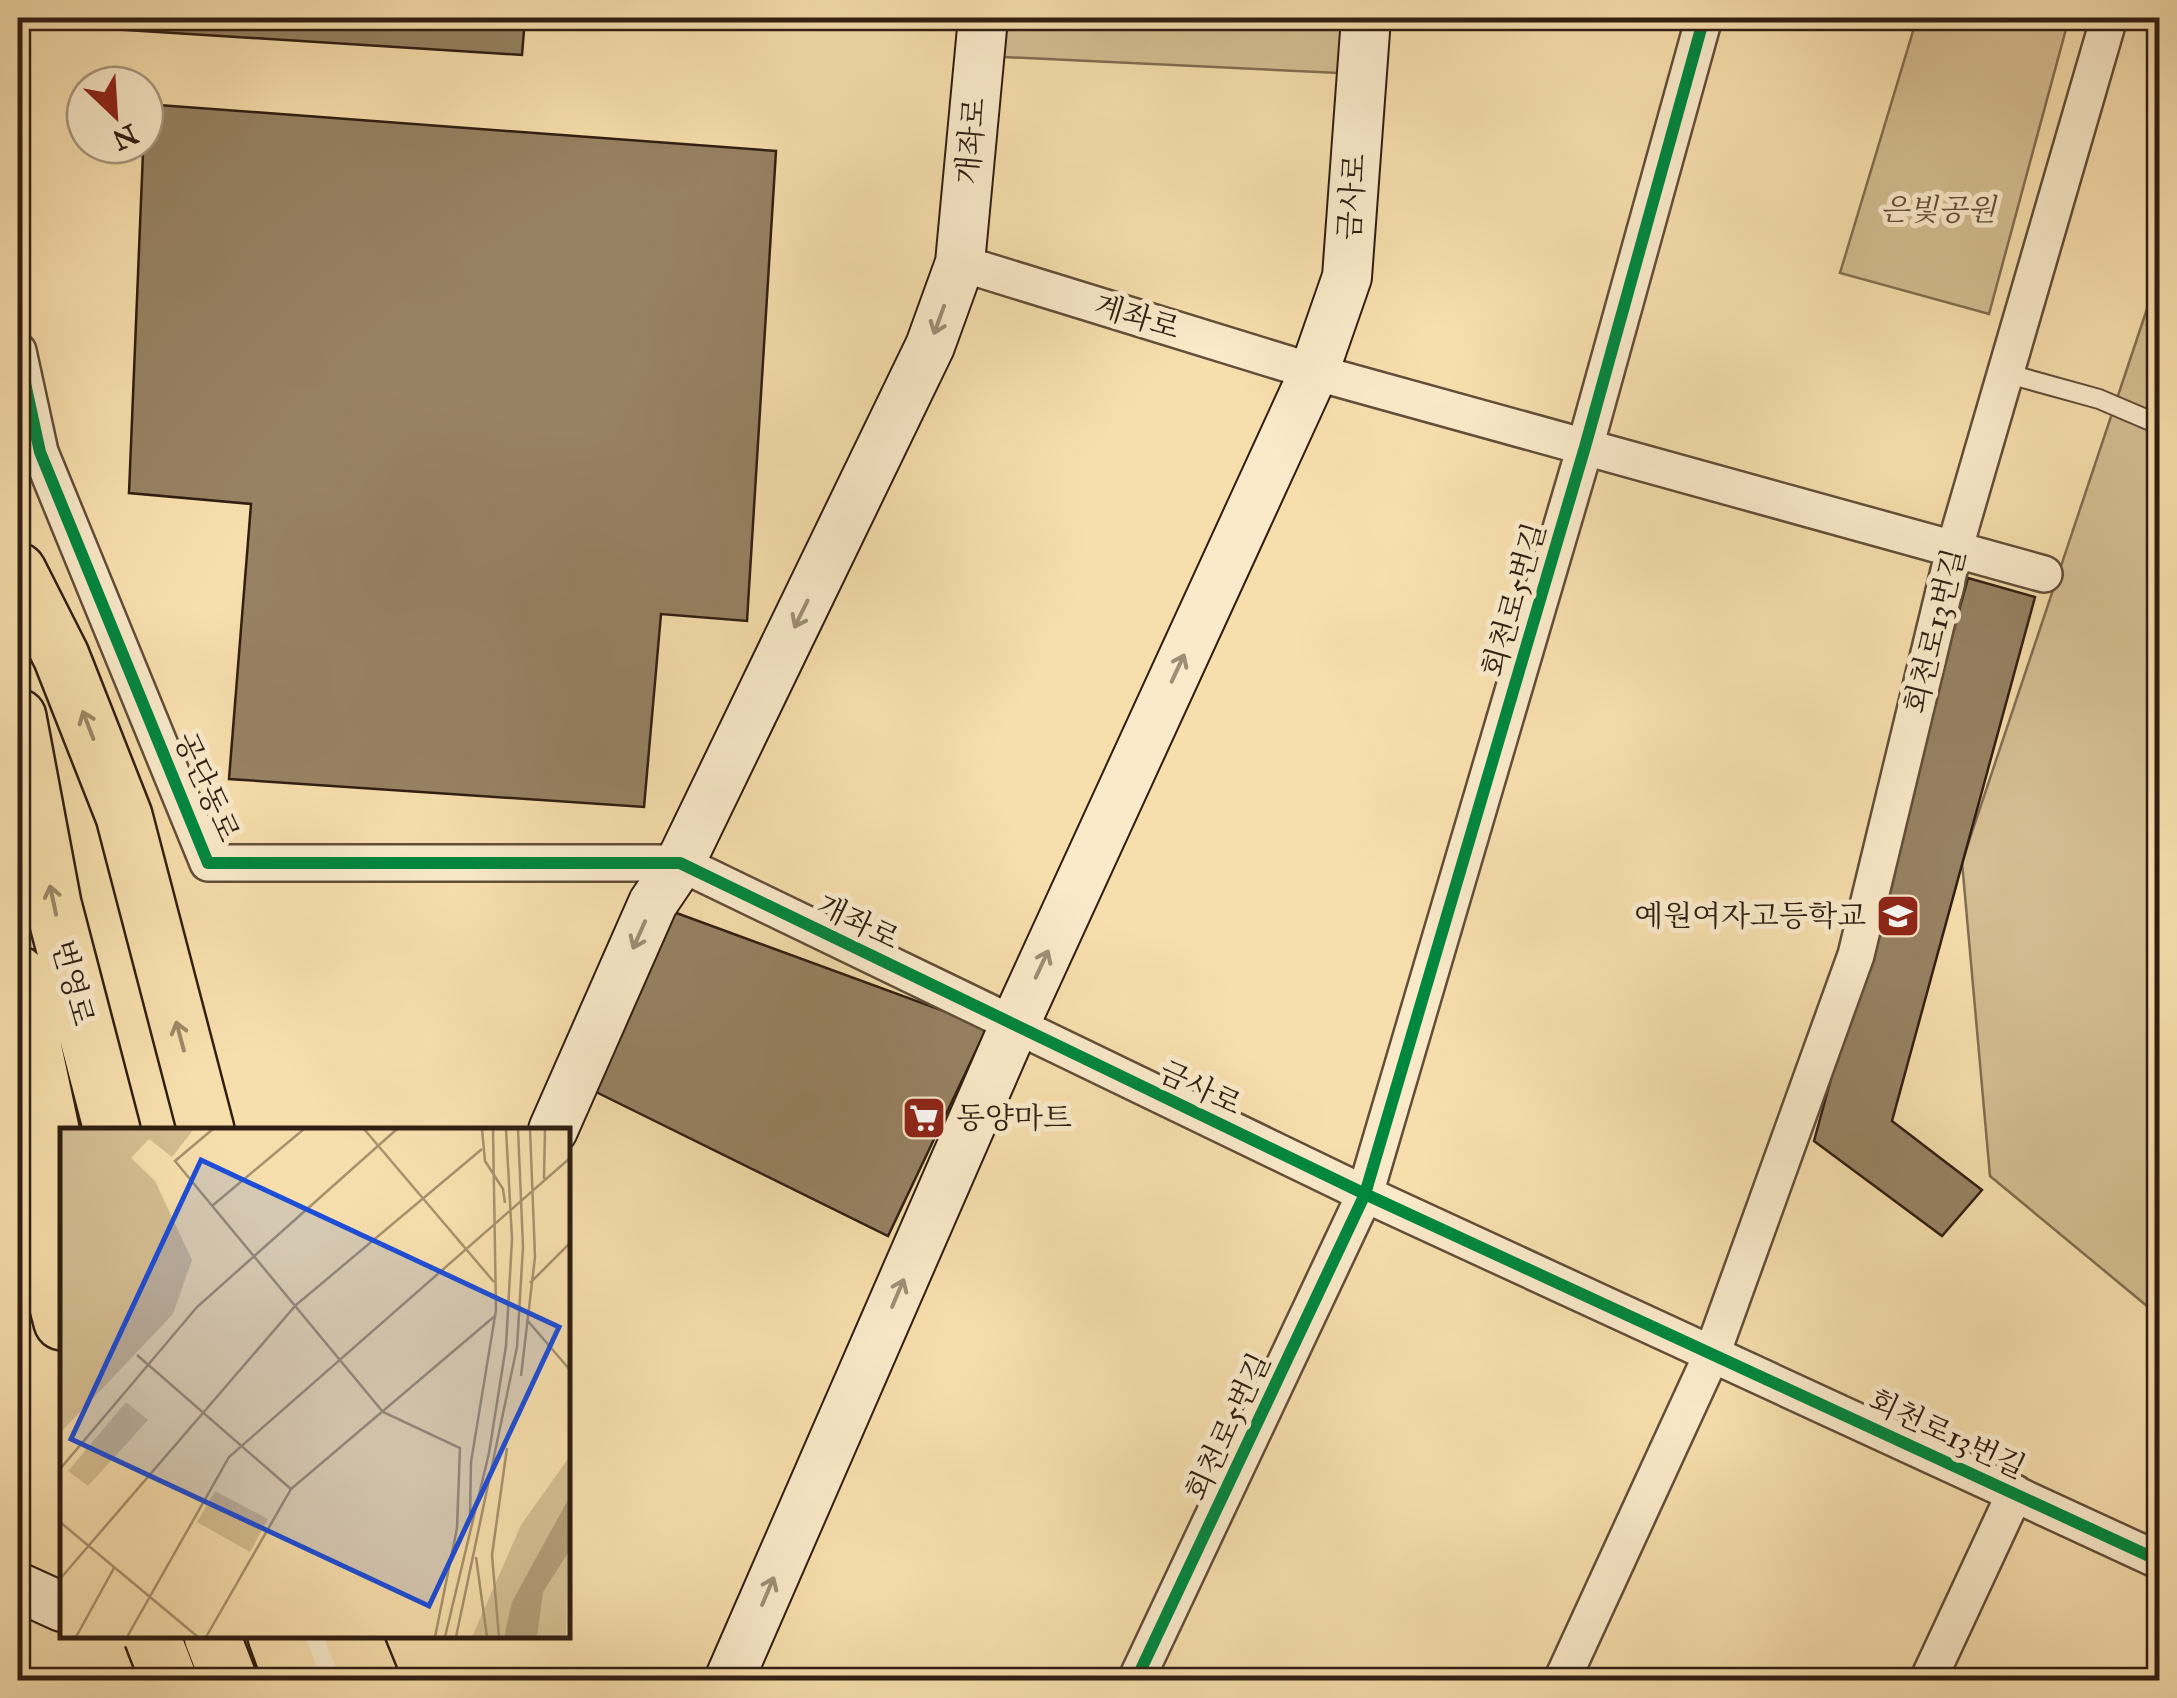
<svg xmlns="http://www.w3.org/2000/svg" width="2177" height="1698" font-family="'IM FELL Great Primer','Noto Serif KR',serif">
	<style>
		.green { fill: #d5be93; stroke: #826e52; stroke-width: 2.5 }
		.building { fill: #978263; stroke: #301e12; stroke-width: 2.5 }
		.lines { fill: none; stroke-linecap: round; stroke-linejoin: round }
		.lane-casing { stroke: #624e39; stroke-width: 22 }
		.street-casing { stroke: #624e39; stroke-width: 40 }
		.secondary-casing { stroke: #301e12; stroke-width: 52 }
		.highway-casing { stroke: #301e12; stroke-width: 60 }
		.lane { stroke: #faeaca; stroke-width: 18 }
		.street { stroke: #faeaca; stroke-width: 35 }
		.secondary { stroke: #faeaca; stroke-width: 48 }
		.highway { stroke: #f7dfad; stroke-width: 55 }
		.highway-bridge-casing { stroke: #301e12; stroke-width: 60; stroke-linecap: butt }
		.highway-bridge { stroke: #f7dfad; stroke-width: 55 }
		.cycleway-casing { stroke: #faeaca; stroke-width: 19 }
		.cycleway { stroke: #00873e; stroke-width: 12 }
		.oneway { stroke: #9f8e77 }
		.oneway2 { stroke: #9d8867 }
		.labels { text-anchor: middle; stroke-width: 10; stroke-linejoin: round; paint-order: stroke }
		.street-label { font-size: 30px; fill: #301e12; stroke: #faeaca }
		.park-label { font-size: 30px; font-style: italic; fill: #624e39; stroke: #faeaca }
		.poi-label { font-size: 30px; fill: #301e12; stroke: #faeaca; text-anchor: end }
		.inset-road { fill: none; stroke: #a7926f; stroke-width: 2.5 }
		.view { fill: #1d4ed8; fill-opacity: 0.15; stroke: #1d4ed8; stroke-width: 5 }
		.inset-edge { fill: none; stroke: #301e12; stroke-width: 5 }
	</style>
	<rect width="100%" height="100%" fill="#f7dfad"/>
	<filter id="stains"><feTurbulence type="fractalNoise" baseFrequency=".002" numOctaves="4"/><feColorMatrix values="0 0 0 0 .2 0 0 0 0 .09 0 0 0 0 .02 0 0 0 .5 -.17"/></filter>
	<radialGradient id="worn" r=".72"><stop offset=".6" stop-color="#630" stop-opacity="0"/><stop offset="1" stop-color="#630" stop-opacity=".3"/></radialGradient>
	<path class="green" d="M1007,18H1343L1338,73L1004,57Z
		M1917,18H2069L1989,314L1840,273Z
		M2159,273V1316L1990,1176L1962,862Z"/>
	<path class="building" d="M81,18H525L522,55L80,27Z
		M145,104L776,151L747,621L661,614L644,807L229,779L251,504L129,493Z
		M1968,578L2035,597L1892,1121L1982,1190L1942,1236L1814,1141Z
		M671,911L982,1025L985,1032L888,1236L594,1091Z"/>
	<g class="lines">
		<defs>
			<path id="lane" d="M2005,373L2099,399L2160,425"/>
			<path id="street" d="M960,263L1314,372L2044,574
				M18,351L40,452L208,863H680L1365,1194L2160,1561
				M1136,1680L1365,1194L1585,447L1704,18
				M1562,1680L1712,1354L1856,955L1954,550L2109,18
				M1928,1680L2015,1493"/>
			<path id="secondary" d="M553,1130L653,903L680,863L930,346L960,263L983,18
				M18,1587L62,1607
				M313,1680L331,1636
				M729,1680L1014,1026L1314,372L1347,277L1366,18"/>
			<path id="highway" d="M18,571L61,656L124,816L206,1130
				M18,717L53,904L112,1130
				M18,974L62,1181
				M18,1158L62,1322
				M276,1636L292,1680
				M353,1636L371,1680"/>
		</defs>
		<use href="#lane" class="lane-casing"/>
		<use href="#street" class="street-casing"/>
		<use href="#secondary" class="secondary-casing"/>
		<use href="#highway" class="highway-casing"/>
		<use href="#lane" class="lane"/>
		<use href="#street" class="street"/>
		<use href="#secondary" class="secondary"/>
		<use href="#highway" class="highway"/>
		<defs>
			<path id="highway-bridge" d="M152,1636L169,1680
				M212,1636L229,1680"/>
		</defs>
		<use href="#highway-bridge" class="highway-bridge-casing"/>
		<use href="#highway-bridge" class="highway-bridge"/>
		<defs>
			<path id="cycleway" d="M18,351L40,452L208,863H680L1365,1194L2160,1561
				M1136,1680L1365,1194L1585,447L1704,18"/>
		</defs>
		<use href="#cycleway" class="cycleway-casing"/>
		<use href="#cycleway" class="cycleway"/>
	</g>
	<defs><path id="oneway-shaft" d="M-6 0H5M1.5-3L5.5 0L1.5 3" fill="none" stroke-width="1.6" stroke-linecap="round" stroke-linejoin="round" transform="scale(2.5)"/></defs>
	<g class="oneway">
		<use href="#oneway-shaft" transform="translate(939 320) rotate(110)"/>
		<use href="#oneway-shaft" transform="translate(801 614) rotate(116)"/>
		<use href="#oneway-shaft" transform="translate(1178 668) rotate(-65)"/>
		<use href="#oneway-shaft" transform="translate(639 935) rotate(114)"/>
		<use href="#oneway-shaft" transform="translate(1042 964) rotate(-65)"/>
		<use href="#oneway-shaft" transform="translate(898 1293) rotate(-67)"/>
		<use href="#oneway-shaft" transform="translate(768 1591) rotate(-67)"/>
	</g>
	<g class="oneway2">
		<use href="#oneway-shaft" transform="translate(88 725) rotate(-111)"/>
		<use href="#oneway-shaft" transform="translate(53 900) rotate(-102)"/>
		<use href="#oneway-shaft" transform="translate(180 1036) rotate(-105)"/>
	</g>
	<defs>
		<symbol id="school-square" viewBox="-11 -11 22 22"><rect x="-9" y="-9" width="18" height="18" rx="4" fill="#8f2418" stroke="#faeaca"/><path d="M0-5L7-2L0 1L-7-2ZM-4 1L0 2.5L4 1V4Q0 6-4 4Z" fill="#fff"/></symbol>
		<symbol id="supermarket-square" viewBox="-11 -11 22 22"><rect x="-9" y="-9" width="18" height="18" rx="4" fill="#8f2418" stroke="#faeaca"/><path d="M-6-5.5h2.5l.6 2H6L4.5 2H-2.5L-4.4-4H-6ZM-1.5 3.2a1.3 1.3 0 1 0 .1 0ZM3 3.2a1.3 1.3 0 1 0 .1 0Z" fill="#fff"/></symbol>
	</defs>
	<g fill-rule="evenodd">
		<use href="#school-square" x="1873" y="891" width="50" height="50"/>
		<use href="#supermarket-square" x="899" y="1093" width="50" height="50"/>
	</g>
	<g class="labels">
		<g class="street-label">
			<text transform="translate(971 141) rotate(-85)" y="10">개좌로</text>
			<text transform="translate(1352 197) rotate(-86)" y="10">금사로</text>
			<text transform="translate(1137 317) rotate(17)" y="10">계좌로</text>
			<text transform="translate(1514 600) rotate(-74)" y="10">회천로5번길</text>
			<text transform="translate(1935 631) rotate(-76)" y="10">회천로13번길</text>
			<text transform="translate(207 787) rotate(66)" y="10">공단동로</text>
			<text transform="translate(858 922) rotate(26)" y="10">개좌로</text>
			<text transform="translate(73 983) rotate(75)" y="10">번영로</text>
			<text transform="translate(1200 1088) rotate(25)" y="10">금사로</text>
			<text transform="translate(1228 1427) rotate(-65)" y="10">회천로5번길</text>
			<text transform="translate(1947 1434) rotate(25)" y="10">회천로13번길</text>
		</g>
		<g class="park-label">
			<text x="1938" y="220">은빛공원</text>
		</g>
		<g class="poi-label">
			<text x="1866" y="926">예원여자고등학교</text>
			<text x="956" y="1128" text-anchor="start">동양마트</text>
		</g>
	</g>
	<g transform="translate(60 1128)">
		<rect width="510" height="510" fill="#f7dfad"/>
		<path d="M0,1H134L112,29L89,11L71,30L95,53L132,132L113,186L0,305ZM66,274L88,292L28,358L8,343ZM510,328L506,509H412L461,397ZM155,363L208,391L190,424L137,394Z" fill="#d5be93"/>
		<path d="M510,368V422L483,464L477,509H444L452,474Z" fill="#b39d78"/>
		<path class="inset-road" d="M153,1L115,33L323,284L400,320L397,400L375,509M304,1L434,154M422,1L425,33L443,61L445,75M484,51L485,1M152,78L244,1M470,155L510,115M467,192L510,242M77,227L231,361M461,248L475,129L470,1M0,341L137,179L337,1M410,386L411,334L436,182L433,1M0,394L138,509M416,429L427,509M0,451L236,177L422,21M16,509L54,440M67,509L169,329L510,30M146,509L231,361L436,187M385,509L429,325L446,218L452,111L446,1M396,509L457,219L463,119L458,1M439,509L432,427L447,320"/>
		<path class="view" d="M141,32L499,199L369,478L11,311Z"/>
		<rect width="510" height="510" class="inset-edge"/>
	</g>
	<rect width="2177" height="1698" fill="none" stroke="#f7dfad" stroke-width="60"/>
	<rect x="20" y="20" width="2137" height="1658" fill="none" stroke="#301e12" stroke-width="5"/>
	<rect x="30" y="30" width="2117" height="1638" fill="none" stroke="#301e12" stroke-width="2.5"/>
	<g transform="translate(115 115) rotate(155)"><circle r="48" fill="#faeaca" stroke="#a99880" stroke-width="2.5"/>
	<path d="M0-8L18 38L0 25L-18 38Z" fill="#8f2418"/>
	<text y="-15" font-size="28" font-weight="bold" text-anchor="middle" fill="#301e12">N</text>
	</g>
	<rect width="100%" height="100%" filter="url(#stains)"/>
	<rect width="100%" height="100%" fill="url(#worn)"/>
</svg>
